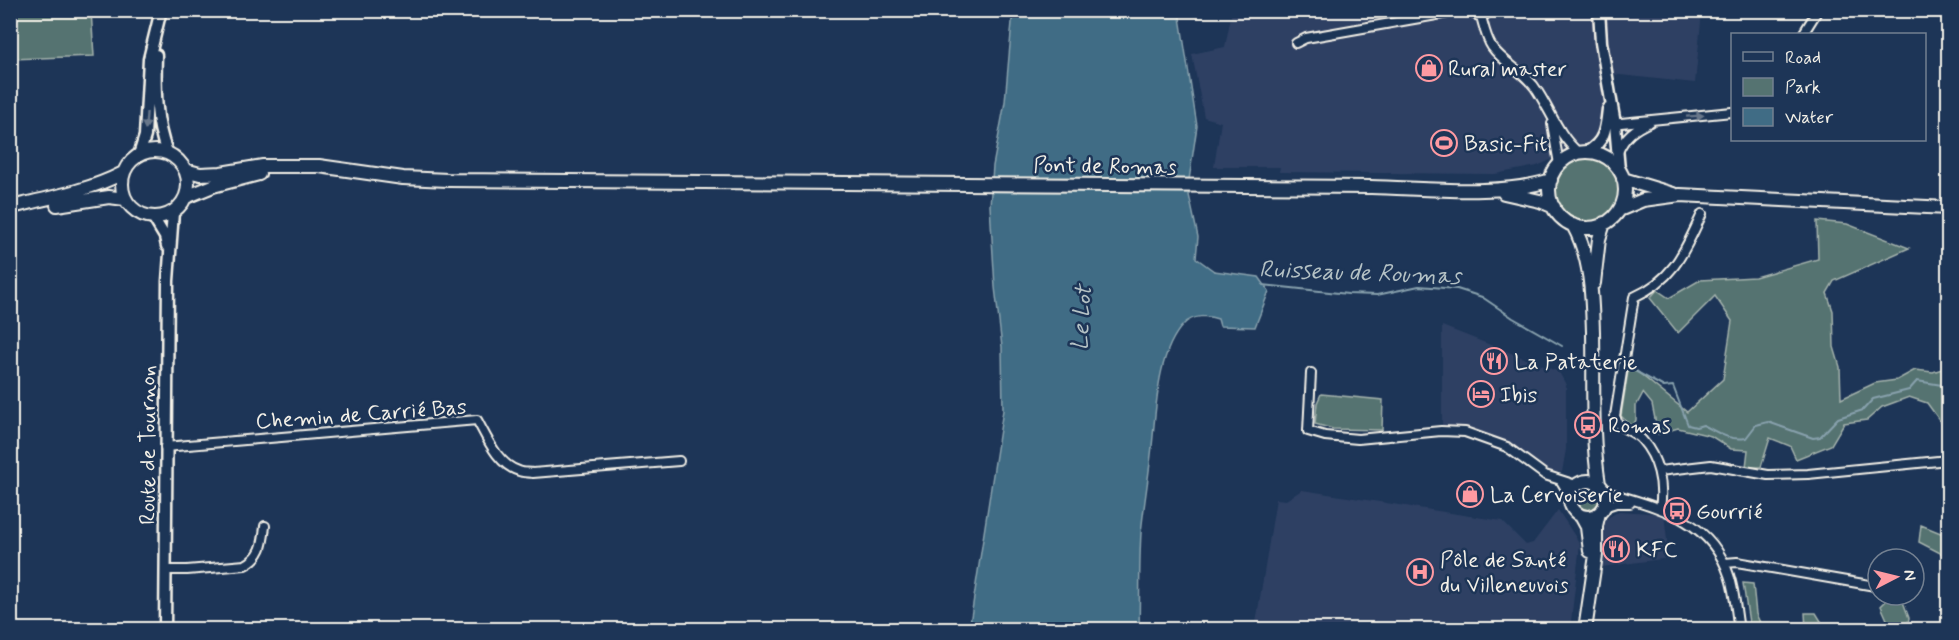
<svg xmlns="http://www.w3.org/2000/svg" width="1959" height="640" font-family="Mynerve,sans-serif">
	<style>
		.built { fill: #2f4164 }
		.green { fill: #557371; stroke: #a4b2ac; stroke-width: 1.5 }
		.water { fill: #406c85; stroke: #88a1ad; stroke-width: 1.5 }
		.lines { fill: none; stroke-linecap: round; stroke-linejoin: round }
		.stream { stroke: #88a1ad; stroke-width: 2 }
		.street-casing { stroke: #f4f1e8; stroke-width: 12 }
		.secondary-casing { stroke: #f4f1e8; stroke-width: 15 }
		.primary-casing { stroke: #f4f1e8; stroke-width: 16 }
		.street { stroke: #1d3557; stroke-width: 8 }
		.secondary { stroke: #1d3557; stroke-width: 10 }
		.primary { stroke: #1d3557; stroke-width: 12 }
		.oneway { fill: #68778a }
		.labels { text-anchor: middle; stroke-width: 5; stroke-linejoin: round; paint-order: stroke }
		.poi-label { font-size: 22px; fill: #f4f1e8; stroke: #1d3557; text-anchor: start }
		.street-label { font-size: 22px; fill: #f4f1e8; stroke: #1d3557 }
		.water-label { font-size: 24px; font-style: italic; fill: #b5c2c5; stroke: #1d3557 }
	</style>
	<rect width="100%" height="100%" fill="#1d3557"/>
	<filter id="ink" filterUnits="userSpaceOnUse"><feTurbulence type="fractalNoise" baseFrequency=".0167" numOctaves="2"/><feDisplacementMap in="SourceGraphic" scale="12" xChannelSelector="R" yChannelSelector="G"/><feConvolveMatrix kernelMatrix="1 2 1 2 8 2 1 2 1" color-interpolation-filters="sRGB"/></filter>
	<g filter="url(#ink)">
		<path class="built" d="M1232,11H1702L1695,83L1611,74L1603,126L1588,143L1537,166L1495,174L1279,172L1280,167H1214L1221,122L1204,117L1192,54L1225,47Z
			M1442,326L1559,372L1566,385V449L1562,472H1545L1523,451L1489,435L1459,426H1442Z
			M1302,490L1502,521L1526,545L1533,543L1558,510L1580,544L1570,629H1255L1276,499L1286,500Z
			M1619,511L1664,514L1669,558L1601,567L1604,524L1606,519Z"/>
		<path class="green" d="M10,11H91L94,56L11,59Z
			M1556 191a32 32 0 1 1 64 0a32 32 0 1 1-64 0Z
			M1817,221L1847,224L1909,248L1834,281L1827,293L1833,311L1834,347L1840,367L1841,399L1875,383L1897,380L1915,370L1933,372L1948,367V432L1927,403L1909,397L1882,407L1867,420L1844,423L1831,445L1796,459L1790,446L1770,438L1761,467H1746L1748,450L1731,449L1711,436L1678,428L1658,434L1652,404L1643,393L1636,406V420L1632,427L1621,416L1629,365L1687,412L1723,379L1732,321L1715,296L1678,333L1650,298L1657,290L1669,298L1700,280L1755,277L1818,259Z
			M1321,394L1383,400L1382,430L1333,429L1315,424L1317,403Z
			M1575 498a13 13 0 1 1 26 0a13 13 0 1 1-26 0Z
			M1921,525L1948,536V557L1919,542Z
			M1743,583L1753,584L1756,614L1763,629H1750Z
			M1891,596L1902,599L1909,618L1907,629H1888L1889,624L1881,606Z
			M1805,613H1816L1824,626L1821,629H1806Z"/>
		<path class="water" d="M1013,11H1179L1197,126L1189,180V195L1198,237L1196,258L1214,271L1259,277L1269,291L1255,327L1220,326L1218,319C1208,315 1193,315 1184,324C1157,351 1156,410 1152,446C1149,475 1144,504 1141,533C1139,565 1140,597 1139,629L969,630L1003,410L1002,347L995,287L990,206L993,166L1005,102Z"/>
		<g class="lines">
			<path class="stream" d="M1263,285L1348,294L1377,295L1419,286L1457,289L1482,297L1513,318L1562,346
				M1635,371L1664,387L1673,386L1688,425L1696,427L1703,425C1718,432 1728,441 1746,438L1756,425L1768,422L1813,438L1820,437L1838,418L1863,410L1873,399L1909,390L1917,381L1948,386"/>
			<defs>
				<path id="street" d="M1472,10C1476,18 1485,18 1489,10
					M1481,16C1484,27 1486,38 1492,47C1504,64 1527,73 1538,92C1552,114 1559,136 1579,153
					M1803,34L1818,10
					M1296,43L1306,38L1465,10
					M1552,124L1559,164
					M1611,124L1732,112
					M1618,152C1625,136 1634,129 1650,122
					M1311,373L1308,431L1325,436L1358,439L1441,431L1465,432L1507,447L1545,475L1576,485
					M165,447L477,420C487,438 498,465 519,471C523,473 529,472 533,473L679,461
					M1659,471L1711,465L1768,475L1808,474L1948,460
					M1561,481L1570,496
					M1604,491C1655,507 1710,517 1729,575C1735,592 1736,612 1739,630
					M1604,507L1616,503H1630
					M1660,508C1664,484 1658,458 1642,440C1635,432 1625,430 1618,424L1615,416L1634,297C1674,279 1684,252 1702,214
					M1725,563L1737,562L1875,586L1877,573
					M165,570H187L245,565C262,556 263,544 265,526"/>
				<path id="secondary" d="M1599,10L1601,42L1615,124L1619,170
					M156,55C155,88 155,122 167,152
					M1587,152C1605,142 1606,128 1608,109
					M139,155L145,136L149,59L161,10
					M153,217L165,237L167,246
					M165,630L168,281L173,212"/>
				<path id="primary" d="M122 184a33 33 0 1 1 66 0a33 33 0 1 1-66 0Z
					M1549 190a38 38 0 1 1 76 0a38 38 0 1 1-76 0Z
					M185,170L200,174L221,173L263,166H319L403,178L448,180L1371,187C1425,188 1500,197 1551,180
					M1623,179L1673,194
					M1504,193L1540,201L1554,207
					M186,197L213,186L259,174
					M57,205L109,197L125,199
					M11,207C49,198 88,191 123,173
					M1619,210L1643,200L1680,195L1948,208
					M1573,225C1591,257 1592,296 1593,332C1594,382 1591,435 1599,484
					M1594,283L1599,239L1604,223
					M1570 499a18 18 0 1 1 36 0a18 18 0 1 1-36 0Z
					M1581,516L1587,527L1590,551
					M1585,630L1596,555V526L1599,513"/>
			</defs>
			<use href="#street" class="street-casing"/>
			<use href="#secondary" class="secondary-casing"/>
			<use href="#primary" class="primary-casing"/>
			<use href="#street" class="street"/>
			<use href="#secondary" class="secondary"/>
			<use href="#primary" class="primary"/>
		</g>
		<defs><path id="oneway-solid" d="M-6-.8H1V-3.2L6.5 0L1 3.2V.8H-6Z" transform="scale(1.5)"/></defs>
		<g class="oneway">
			<use href="#oneway-solid" transform="translate(1695 116) rotate(-4)"/>
			<use href="#oneway-solid" transform="translate(146 121) rotate(94)"/>
		</g>
	</g>
	<defs>
		<symbol id="shop-ring" viewBox="-11 -11 22 22"><circle r="9.5" fill="#1d3557" stroke="#ff9aa2" stroke-width="1.5"/><path d="M-5-2.5h2.3a2.7 3.5 0 0 1 5.4 0H5L5.5 6h-11ZM-1.5-2.5h3a1.5 2.3 0 0 0-3 0Z" fill="#ff9aa2"/></symbol>
		<symbol id="stadium-ring" viewBox="-11 -11 22 22"><circle r="9.5" fill="#1d3557" stroke="#ff9aa2" stroke-width="1.5"/><path d="M0-5a6.5 5 0 1 0 0 10a6.5 5 0 1 0 0-10ZM-3.5-1.8h7v3.6h-7Z" fill="#ff9aa2"/></symbol>
		<symbol id="restaurant-ring" viewBox="-11 -11 22 22"><circle r="9.5" fill="#1d3557" stroke="#ff9aa2" stroke-width="1.5"/><path d="M-5-6h1v4h1v-4h1v4h1v-4h1v5L-1.5 .5V6h-2V.5L-5-1ZM5-6V6H3V1.5H1.5Q1.5-4 5-6Z" fill="#ff9aa2"/></symbol>
		<symbol id="hotel-ring" viewBox="-11 -11 22 22"><circle r="9.5" fill="#1d3557" stroke="#ff9aa2" stroke-width="1.5"/><path d="M-6-4.5h1.5V1H6V5H4.5V3h-9V5H-6ZM-4 0a1.8 1.8 0 1 1 3.6 0ZM.5 0V-2.5h3Q6-2.5 6 0Z" fill="#ff9aa2"/></symbol>
		<symbol id="bus-ring" viewBox="-11 -11 22 22"><circle r="9.5" fill="#1d3557" stroke="#ff9aa2" stroke-width="1.5"/><path d="M-5-6H5V4H4V6H2V4H-2V6H-4V4H-5ZM-3.5-4V0h7V-4ZM-3.5 1.2v1.5H-2V1.2ZM2 1.2v1.5H3.5V1.2Z" fill="#ff9aa2"/></symbol>
		<symbol id="hospital-ring" viewBox="-11 -11 22 22"><circle r="9.5" fill="#1d3557" stroke="#ff9aa2" stroke-width="1.5"/><path d="M-5-5h3v3.5h4V-5h3V5h-3V1.5h-4V5h-3Z" fill="#ff9aa2"/></symbol>
	</defs>
	<g fill-rule="evenodd">
		<use href="#shop-ring" x="1414" y="53" width="30" height="30"/>
		<use href="#stadium-ring" x="1429" y="128" width="30" height="30"/>
		<use href="#restaurant-ring" x="1479" y="346" width="30" height="30"/>
		<use href="#hotel-ring" x="1466" y="379" width="30" height="30"/>
		<use href="#bus-ring" x="1573" y="410" width="30" height="30"/>
		<use href="#shop-ring" x="1455" y="479" width="30" height="30"/>
		<use href="#bus-ring" x="1662" y="496" width="30" height="30"/>
		<use href="#restaurant-ring" x="1601" y="534" width="30" height="30"/>
		<use href="#hospital-ring" x="1405" y="557" width="30" height="30"/>
	</g>
	<g class="labels">
		<g class="poi-label">
			<text x="1448" y="76">Rural master</text>
			<text x="1464" y="151">Basic-Fit</text>
			<text x="1514" y="369">La Pataterie</text>
			<text x="1500" y="402">Ibis</text>
			<text x="1608" y="433">Romas</text>
			<text x="1490" y="502">La Cervoiserie</text>
			<text x="1696" y="519">Gourrié</text>
			<text x="1636" y="557">KFC</text>
			<text x="1440" y="567">Pôle de Santé<tspan x="1440" dy="25">du Villeneuvois</tspan></text>
		</g>
		<g class="street-label">
			<text transform="translate(1105 165) rotate(1)" y="8">Pont de Romas</text>
			<text transform="translate(361 413) rotate(-4)" y="8">Chemin de Carrié Bas</text>
			<text transform="translate(147 445) rotate(-90)" y="8">Route de Tournon</text>
		</g>
		<g class="water-label">
			<text transform="translate(1360 272) rotate(2)" y="8">Ruisseau de Roumas</text>
			<text transform="translate(1081 318) rotate(-86)" y="8">Le Lot</text>
		</g>
	</g>
	<rect width="1959" height="640" fill="none" stroke="#1d3557" stroke-width="36"/>
	<rect x="18" y="18" width="1923" height="604" fill="none" stroke="#f4f1e8" stroke-width="2" filter="url(#ink)"/>
	<rect x="1731" y="33" width="195" height="108" fill="#1d3557" stroke="#738091" stroke-width="1.5"/>
	<rect x="1743" y="52" width="30" height="9" fill="#1d3557" stroke="#738091" stroke-width="1.5"/>
	<text x="1785" y="63" font-size="18" fill="#f4f1e8">Road</text>
	<rect x="1743" y="78" width="30" height="18" fill="#557371" stroke="#738091" stroke-width="1.5"/>
	<text x="1785" y="93" font-size="18" fill="#f4f1e8">Park</text>
	<rect x="1743" y="108" width="30" height="18" fill="#406c85" stroke="#738091" stroke-width="1.5"/>
	<text x="1785" y="123" font-size="18" fill="#f4f1e8">Water</text>
	<g transform="translate(1896 577) rotate(83)"><circle r="28" fill="#1d3557" stroke="#738091" stroke-width="1.5"/>
	<path d="M0-4.5L10 22L0 15L-10 22Z" fill="#ff9aa2"/>
	<text y="-9" font-size="16" font-weight="bold" text-anchor="middle" fill="#f4f1e8">N</text>
	</g>
</svg>
